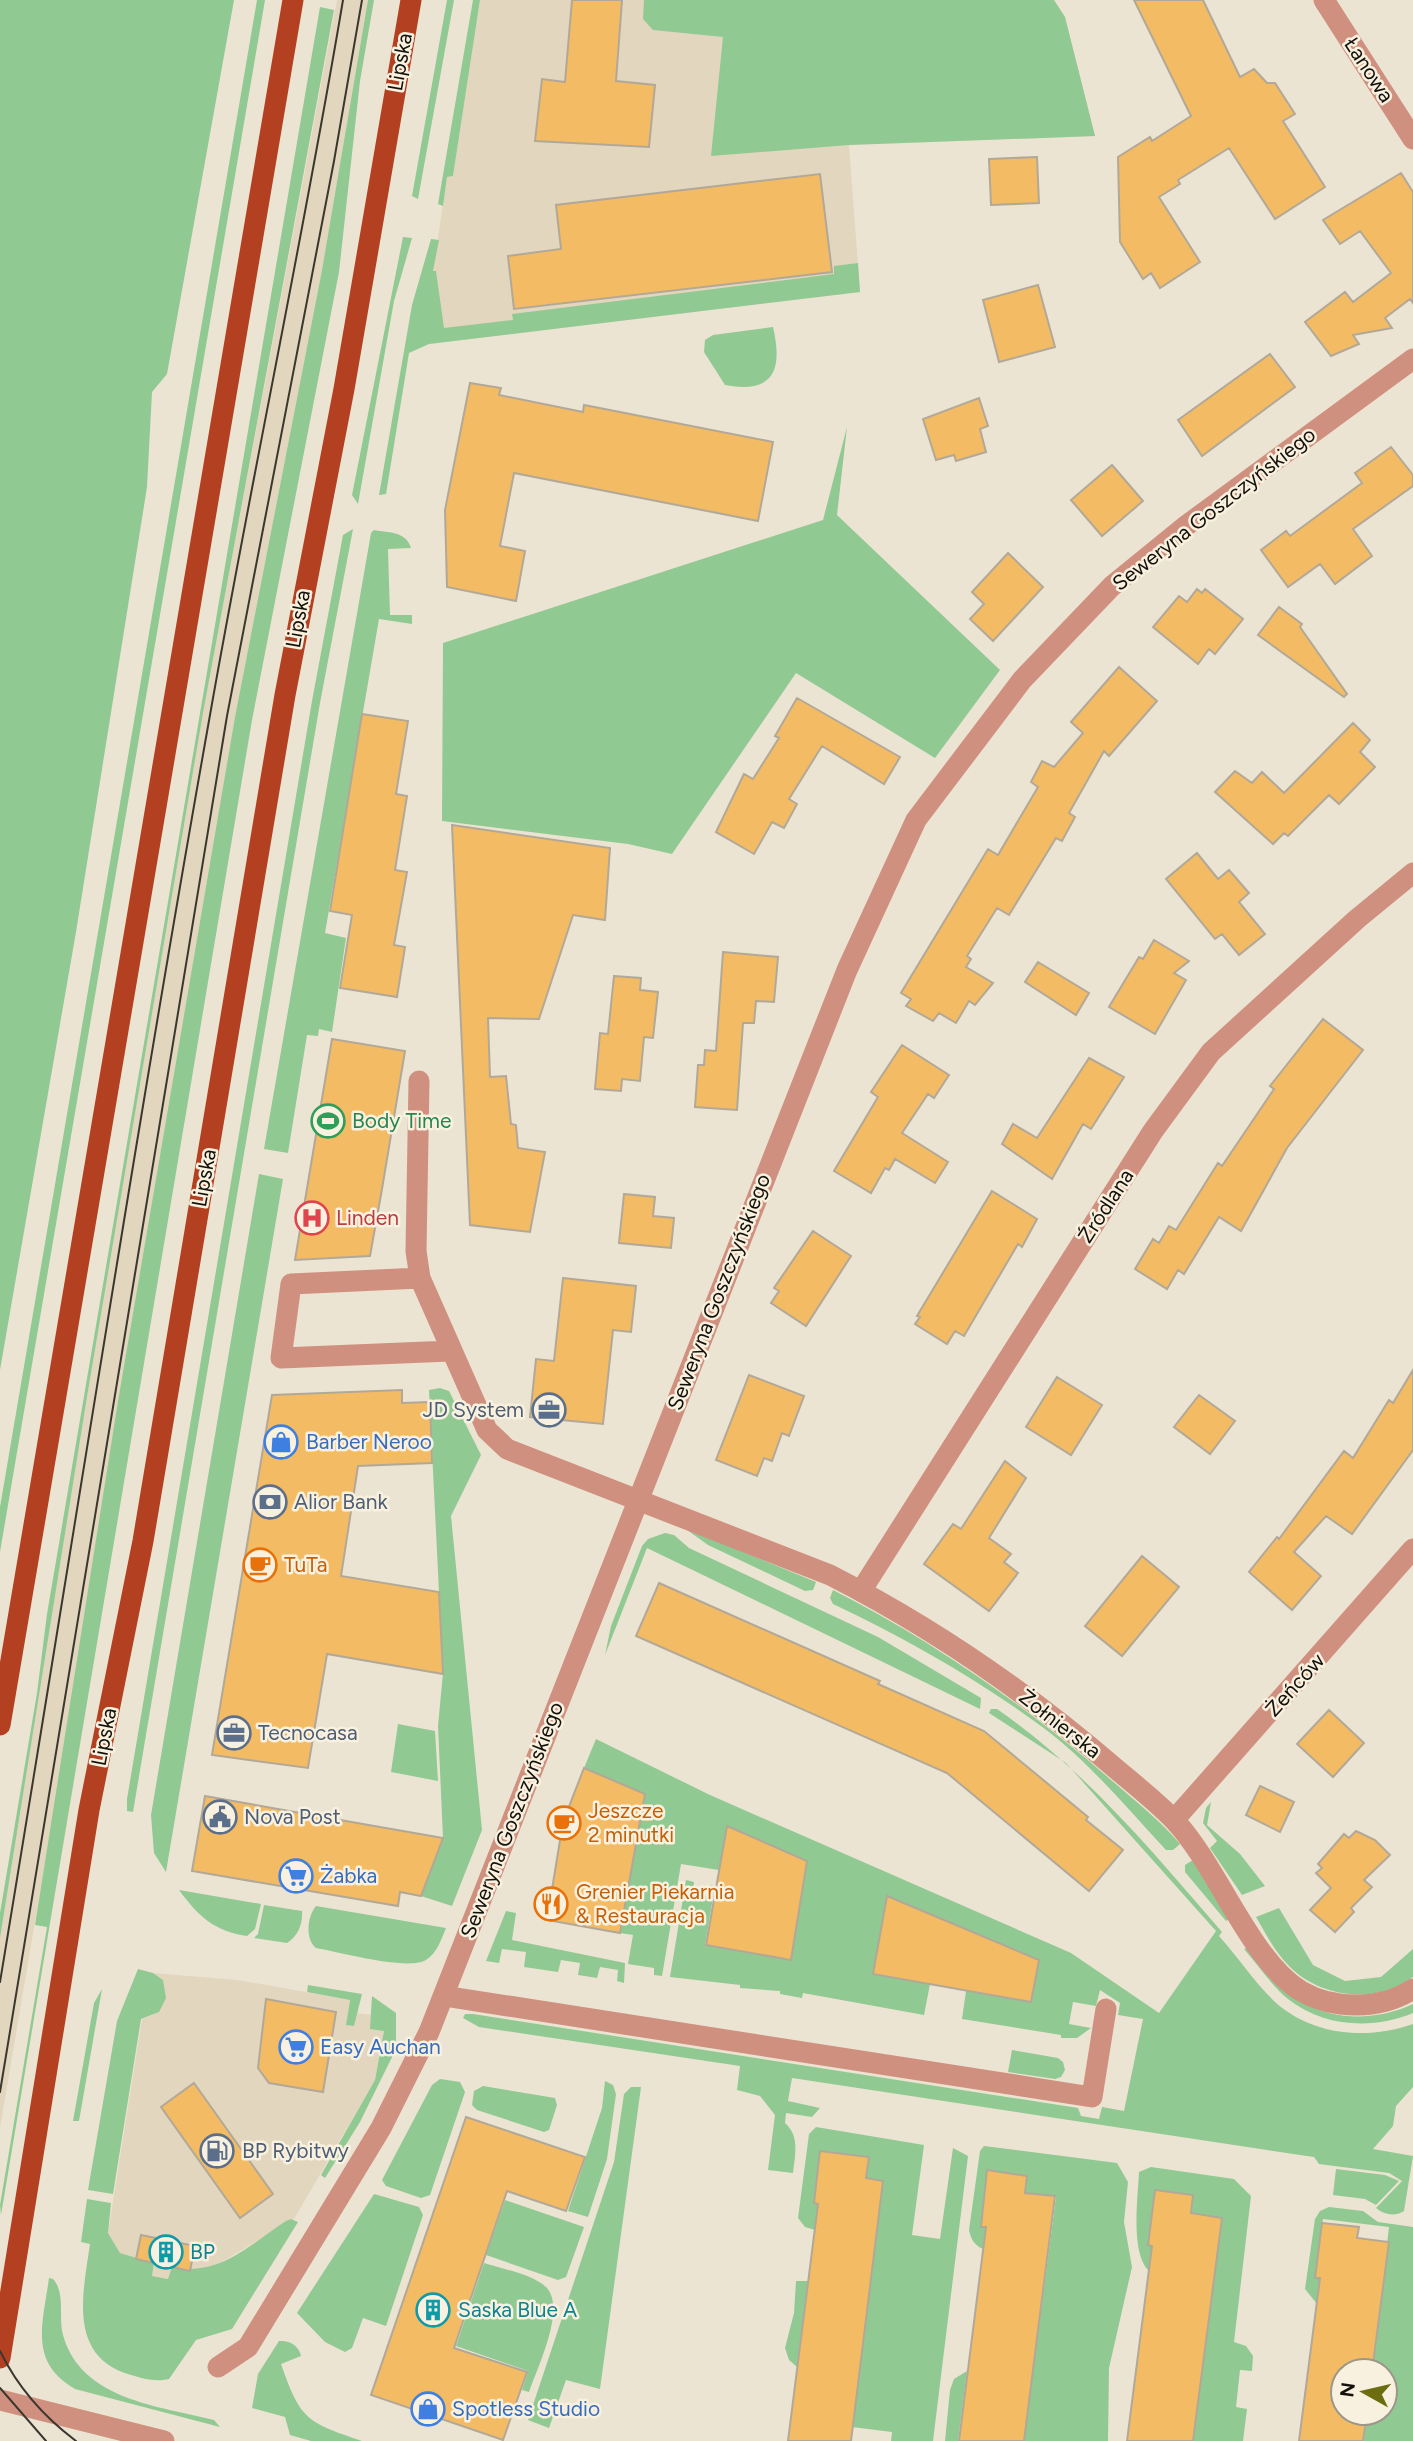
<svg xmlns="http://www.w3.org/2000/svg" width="1413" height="2441" font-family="Figtree,sans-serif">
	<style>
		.built { fill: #e2d6be }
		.green { fill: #91c993 }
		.building { fill: #f3bc64; stroke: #b2a898; stroke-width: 2 }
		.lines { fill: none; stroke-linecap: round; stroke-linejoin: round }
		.street { stroke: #d0907f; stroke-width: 21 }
		.primary { stroke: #b34020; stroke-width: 21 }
		.tram { stroke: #3b372f; stroke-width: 2 }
		.labels { text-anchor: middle; stroke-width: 5; stroke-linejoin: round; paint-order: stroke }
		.street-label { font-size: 21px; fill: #14110b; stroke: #f9f1df }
		.leisure-label { font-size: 21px; fill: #27864d; stroke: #f9f1df; text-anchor: start }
		.health-label { font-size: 21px; fill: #be3a42; stroke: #f9f1df; text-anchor: start }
		.service-label { font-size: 21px; fill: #4e5e75; stroke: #f9f1df; text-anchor: start }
		.shop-label { font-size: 21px; fill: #366cbe; stroke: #f9f1df; text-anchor: start }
		.food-label { font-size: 21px; fill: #c56008; stroke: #f9f1df; text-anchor: start }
		.culture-label { font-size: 21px; fill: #0d838f; stroke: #f9f1df; text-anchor: start }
	</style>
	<rect width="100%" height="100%" fill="#ece4d2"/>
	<path class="built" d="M337,0H368L322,270L235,717L118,1401L76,1680L0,2128V1938L87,1397L203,713Z
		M480,0H1054L1065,17L1095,136L849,145L860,292L429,344L432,278L447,177L453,176Z
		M153,1973L238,1980L350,2000L346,2025L356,2013L372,2015L384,2031L375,2080L294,2219L210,2269L190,2271L169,2279L152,2276L154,2263L120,2253L108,2233L142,2019L153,2015L163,1980Z"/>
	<path class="green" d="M0,0H234L167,374L152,392L147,487L76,932L0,1370Z
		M257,0H265L0,1552V1507Z
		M368,0H374L360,81L339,272L252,720L1,2215L0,2205L47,1927L35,1925L118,1401L235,717L322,270Z
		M447,0H454L418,199L412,196Z
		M473,0H480L453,176L447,177L443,206L438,204Z
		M644,0H1054L1065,17L1095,136L849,145L711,156L723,37L653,30L643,19Z
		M320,7L334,10L203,713L87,1397L0,1938V1913L37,1693L47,1614Z
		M403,237L412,238L394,301L358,504L352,495Z
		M431,239L439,240L433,271H436L444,328L513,320L512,314L834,274V266L858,263L860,292L429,344L409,353L386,494L379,495L412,305Z
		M773,327C783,370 774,394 725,385L704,352L705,340L713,335Z
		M847,427L837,515L1000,670L935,758L796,673L672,854L628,844L442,821L443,643L823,520Z
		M353,529L320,703L133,1812L127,1811V1799L312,701L343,535Z
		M374,530C389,533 406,531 411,548L388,549L390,615H412V624L379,619L325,933L346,938L332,1032L319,1029L318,1036L307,1035L288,1153L264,1149L371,533Z
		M259,1174L283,1179L166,1872L154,1853L151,1815Z
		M440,1388L449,1391L481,1455L451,1516L482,1830L452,1906L421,1896L443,1838L438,1726L443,1673L429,1390Z
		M683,1527L816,1582L813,1590L805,1591L708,1545Z
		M665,1533L674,1535L689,1548L878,1637L981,1698L980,1709L647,1548L605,1655L611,1626L642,1546L648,1539Z
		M833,1590C930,1639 1029,1708 1110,1779C1134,1800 1160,1820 1180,1844L1173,1850H1166C1127,1808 1090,1763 1045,1729C979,1680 907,1639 833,1604L830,1598Z
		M991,1709H997C1085,1770 1152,1851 1222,1932L1219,1936C1238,1957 1255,1983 1275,2002C1313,2036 1367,2040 1413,2024V2087L1396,2106L1393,2126L1373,2149L1413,2156L1404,2211C1395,2217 1384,2215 1376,2208L1402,2181L1389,2173L1319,2164L1314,2157L1300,2155L792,2078L788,2101L820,2108L812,2117L786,2113L785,2123C800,2136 795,2155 793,2173L768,2170L775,2115L760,2096L737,2090L740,2066L479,2027L463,2018L465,2014H473L1078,2108L1081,2116L1099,2119L1102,2107L1124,2111L1143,2019L1118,2015L1120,2003L1100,1990L1096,2006L1073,2002L1069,2024L1091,2028L1077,2038H1061V2035L962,2019L966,1991L1031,2002L1039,1960L888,1896L873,1974L930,1984L924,2015L803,1993L802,1998L780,1994V1991L740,1988V1985L670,1977L686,1880L694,1882L693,1894L708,1896L710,1885L715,1886L705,1945L791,1960L807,1861L727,1826L719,1870L681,1864L662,1976L654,1975V1968L628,1964L633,1935L620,1933L645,1794L584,1768L596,1739L710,1795L1071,1953L1159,2013L1216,1931L1066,1763L989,1713Z
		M398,1724L435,1731L438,1781L391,1772Z
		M1211,1802L1207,1825L1240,1854L1265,1886L1242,1895L1210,1848L1217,1841L1203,1823L1206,1808Z
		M1193,1860L1229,1919L1226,1921L1185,1872V1865Z
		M179,1890L261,1904L255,1929L247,1936C214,1931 199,1917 179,1890Z
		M264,1905L302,1911C303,1924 298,1936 287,1943L254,1938L258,1934Z
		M316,1906L446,1928C441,1940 437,1953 426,1960C408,1971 339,1952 316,1948C305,1939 307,1917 316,1906Z
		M1279,1908L1313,1965L1345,1981L1381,1977L1413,1949V1977C1377,2005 1320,1998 1289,1966C1275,1952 1266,1934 1256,1917Z
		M506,1911L516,1913L512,1940L625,1963L624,1983L617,1981L618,1970L600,1967L597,1978L578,1975L580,1963L561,1960L558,1972L524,1967L526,1952L502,1949L499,1963L486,1961Z
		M1247,1948C1265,1966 1285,1992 1307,2004C1338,2022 1382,2019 1413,2004V2013C1373,2030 1323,2027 1288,1999C1271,1985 1258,1965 1244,1949Z
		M138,1969L153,1973L163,1980L166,1998L159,2012L141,2019L113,2194L88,2190L117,2021Z
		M308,1985L362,1994L354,2026L346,2025L350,2000L307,1992Z
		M102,1989L79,2121H73L94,2003Z
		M372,1996L396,2013V2049L360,2122L325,2178L321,2175L375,2080L384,2031L370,2029Z
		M1012,2050L1058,2058L1063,2062L1065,2070L1061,2077L1055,2079L1008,2072Z
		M440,2079L460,2082L465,2092L430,2195L421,2198L386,2186L382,2180L432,2085Z
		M605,2081L613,2085L616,2094L607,2159L588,2217L568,2211L602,2108Z
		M483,2086L555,2098L557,2105L549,2130L544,2132L477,2110L472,2105L474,2091Z
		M631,2087H641L600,2389L566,2380L549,2428L528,2420L614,2162L624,2094Z
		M816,2127L924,2145L912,2235L940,2239L953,2148L968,2156L933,2441H891L892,2432L852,2427L883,2181L866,2178L869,2157L820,2151L814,2203L818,2204L815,2230L805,2227L798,2218L809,2134Z
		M984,2146L1117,2163L1128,2182L1124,2222L1132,2267L1109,2368L1108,2441H1024L1056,2197L1025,2193L1027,2176L988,2170L981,2226L986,2227L983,2249C974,2245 971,2239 969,2230L980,2151Z
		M1151,2167L1234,2179L1251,2196L1234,2342L1246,2346L1253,2356L1252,2371L1240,2370L1236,2407L1247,2409L1243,2441H1193L1222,2218L1191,2213L1193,2195L1155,2190L1148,2245L1152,2246L1149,2271C1130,2253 1138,2197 1139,2172Z
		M1336,2169L1385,2175L1399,2181L1376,2205L1365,2199L1333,2195Z
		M374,2194L419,2207L423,2215L386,2326L363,2318L352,2348L345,2352L325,2342L297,2313Z
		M87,2199L111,2203L108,2233L120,2253L154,2263L152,2276L168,2279L172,2267C219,2277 248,2246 286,2221L291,2219L298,2222L232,2329L196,2340L169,2379C154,2382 145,2379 131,2375C67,2357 83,2293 90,2244L81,2242Z
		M505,2200L584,2227L566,2277L558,2280L486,2255Z
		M1329,2207L1363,2211L1378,2222L1413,2227V2441H1363L1367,2413H1385V2371H1372L1389,2227L1323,2219L1315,2277L1320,2278L1317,2304L1305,2289L1315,2219L1320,2211Z
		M484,2263C502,2269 532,2274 546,2287C567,2308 537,2368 529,2392L522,2390L528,2371L456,2346Z
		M49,2278L53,2279C66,2293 58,2318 63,2335C81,2400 159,2406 214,2420L220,2427L75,2389C28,2362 43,2323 49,2278Z
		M796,2281H808L797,2367L789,2360L785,2348L794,2313Z
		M279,2341C290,2340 299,2346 301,2356L281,2364C301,2421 307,2422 362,2441H311L290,2435L285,2417L252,2408L258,2374Z
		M967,2371L958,2441H945L950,2390L954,2379Z"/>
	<path class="building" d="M572,0H622L616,81L655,85L649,147L535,141L542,79L565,82Z
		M1134,0H1203L1240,77L1254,69L1267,83H1275L1295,114L1283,121L1325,187L1275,219L1229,148L1178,180L1180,184L1159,197L1200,262L1160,288L1151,273L1143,279L1120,242L1118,157L1150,137L1152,141L1191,116Z
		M1037,157L1039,203L991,205L989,159Z
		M1401,173L1413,192V303L1410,299L1385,318L1392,328L1353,335L1359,344L1331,356L1305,322L1345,292L1353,302L1391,273L1360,231L1340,244L1323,220Z
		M820,174L832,272L514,309L508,256L561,249L556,205Z
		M1038,285L1055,347L999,362L983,300Z
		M1270,354L1295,387L1202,456L1178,420Z
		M470,383L501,388L499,395L583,412L584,405L773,442L758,521L514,473L500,546L525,551L516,601L447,587L445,510Z
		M979,398L988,426L980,429L986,452L956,461L954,455L936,460L923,419Z
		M1391,447L1413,475V486L1353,529L1372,556L1335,584L1320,564L1288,587L1261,550L1286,531L1290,536L1362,483L1355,473Z
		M1112,465L1143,501L1102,536L1071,500Z
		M1008,553L1043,587L993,641L970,619L984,604L972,592Z
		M1197,589L1202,593L1205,589L1243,619L1215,654L1209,649L1198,664L1153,627L1179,596L1187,602Z
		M1279,607L1302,624L1300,627L1347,694L1344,697L1258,635Z
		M1119,667L1157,701L1109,756L1104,751L1069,813L1075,817L1062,841L1056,838L1009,915L997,908L967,956L971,959L966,967L993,983L975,1005L969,1001L956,1023L939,1013L933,1021L906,1006L911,999L901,993L988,849L998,855L1038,787L1031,782L1042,761L1054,767L1083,733L1071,722Z
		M797,698L900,757L884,784L822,746L789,799L797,804L784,828L772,822L754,854L716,832L744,774L753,779L779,738L775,736Z
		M362,714L408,721L396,794L407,796L395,870L407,872L394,945L405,947L397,997L340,988L352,915L330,911Z
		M1353,723L1370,740L1360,752L1375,767L1339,804L1329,795L1288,836L1284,833L1273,844L1215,792L1235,771L1252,783L1262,772L1284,793Z
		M452,825L610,848L605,920L573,915L539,1019L488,1018L490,1077L506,1076L511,1124L516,1125L518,1148L545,1152L530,1232L470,1225Z
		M1197,853L1218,879L1229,870L1249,893L1239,902L1265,934L1239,955L1222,934L1215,939L1166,879Z
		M1154,940L1189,961L1174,973L1186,980L1155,1034L1109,1007L1139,957L1143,959Z
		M723,952L778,957L774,1002L756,1001L754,1023H743L737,1110L695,1107L698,1065H704L705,1050L716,1051Z
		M1038,962L1089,993L1076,1015L1025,982Z
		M614,976L641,978L640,990L658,992L653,1038L644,1037L640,1081L622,1079L621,1091L595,1089L600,1033L608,1034Z
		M1323,1019L1363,1050L1287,1148L1241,1231L1219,1217L1184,1274L1178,1270L1167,1289L1135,1269L1153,1239L1159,1243L1169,1226L1176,1230L1218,1163L1222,1166L1274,1089L1270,1086Z
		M332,1039L405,1051L382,1189L370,1256L295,1260Z
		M902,1045L949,1075L934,1098L928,1094L902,1133L948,1162L935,1183L895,1159L889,1170L885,1168L871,1193L834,1171L878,1097L871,1092Z
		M1089,1058L1124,1077L1091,1129L1083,1124L1052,1179L1002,1144L1013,1124L1037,1138Z
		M992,1191L1037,1219L1022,1247L1018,1244L964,1336L955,1331L947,1344L915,1324L920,1317L917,1316Z
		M624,1194L655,1197L653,1216L674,1218L671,1248L619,1243Z
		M813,1231L851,1256L806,1326L771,1303L779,1291L774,1288Z
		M563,1278L636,1286L631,1332L613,1330L603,1424L530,1417L536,1359L554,1361Z
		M1413,1370V1450L1352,1534L1326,1516L1294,1552L1321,1576L1292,1610L1249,1572L1277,1537L1279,1539L1344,1451L1353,1458L1389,1400L1393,1403Z
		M749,1375L804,1396L789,1436L782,1433L772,1461L764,1458L757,1476L716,1460Z
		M1057,1377L1102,1405L1071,1455L1026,1427Z
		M402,1390V1403L430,1402L432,1463L358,1466L341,1576L439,1592L443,1674L327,1654L308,1768L212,1755L272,1395Z
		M1199,1395L1235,1421L1210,1454L1174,1427Z
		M1005,1461L1026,1478L989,1538L1011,1554L1004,1562L1018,1573L989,1611L924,1564L953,1524L961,1529Z
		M1142,1556L1179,1587L1122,1656L1085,1626Z
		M659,1583L880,1681L878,1684L984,1731L1088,1817L1086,1820L1123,1850L1089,1891L947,1773L636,1636Z
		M1329,1710L1364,1743L1333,1777L1297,1744Z
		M584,1768L645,1794L620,1933L547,1920L563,1822Z
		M1260,1786L1294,1802L1280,1832L1246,1815Z
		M205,1796L323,1817L443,1838L421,1896L400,1892L398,1906L192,1871Z
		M727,1826L807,1861L791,1960L706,1945Z
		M1356,1831L1375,1840L1390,1855L1364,1880L1372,1887L1351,1908L1354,1912L1335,1932L1310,1910L1331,1888L1316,1873L1322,1868L1318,1864L1344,1834L1349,1838Z
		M887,1896L1039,1960L1031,2002L873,1974Z
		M266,1999L336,2012L323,2092L269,2083L258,2068Z
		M194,2083L273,2194L240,2218L161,2107Z
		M466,2117L585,2157L566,2211L507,2191L454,2348L527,2372L503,2440L371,2395Z
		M820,2151L869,2157L866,2178L883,2181L851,2441H788L818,2204L814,2203Z
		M987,2170L1027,2176L1025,2193L1055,2196L1024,2441H959L986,2227H981Z
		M1155,2190L1193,2195L1191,2213L1222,2218L1193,2441H1127L1152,2246L1148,2245Z
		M1322,2223L1359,2227L1357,2238L1389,2242L1372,2371H1343V2413H1367L1363,2441H1299L1320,2278H1315Z
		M141,2235L195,2246L190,2271L136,2259Z"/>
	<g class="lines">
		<path class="street" d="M1324,0L1413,139
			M419,1081L416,1251L420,1278L487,1430L507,1449L830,1575C932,1627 1029,1694 1115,1768C1135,1785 1157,1802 1175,1821C1218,1867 1250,1960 1301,1991C1334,2010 1381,2010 1413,1989
			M420,1278L291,1284L281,1358L450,1351
			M861,1591L1153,1131L1211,1052L1357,919L1413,873
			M1174,1820L1413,1549
			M444,1996L1092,2097L1106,2009
			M218,2367L248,2347L381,2128L429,2032L847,970L916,820L1022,680L1112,586L1187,525L1413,359
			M0,2400L164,2441"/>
		<path class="primary" d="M0,1725L293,0
			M0,2358L89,1810L143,1541L285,695L344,389L411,0"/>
		<path class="tram" d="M0,1982C70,1560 135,1137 210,715C252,476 303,239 343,0
			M0,2092L227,716L334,161L362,0
			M0,2351C18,2388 44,2417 76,2441
			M0,2388L46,2441"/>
	</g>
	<defs>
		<symbol id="stadium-ring" viewBox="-11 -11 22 22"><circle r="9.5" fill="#f9f1df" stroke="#2e9e5b" stroke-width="1.5"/><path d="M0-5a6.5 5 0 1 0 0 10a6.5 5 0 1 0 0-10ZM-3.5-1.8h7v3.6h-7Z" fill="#2e9e5b"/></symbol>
		<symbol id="hospital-ring" viewBox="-11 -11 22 22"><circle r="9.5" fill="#f9f1df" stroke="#e0444e" stroke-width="1.5"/><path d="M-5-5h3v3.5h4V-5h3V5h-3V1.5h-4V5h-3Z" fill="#e0444e"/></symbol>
		<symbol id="office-ring" viewBox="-11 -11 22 22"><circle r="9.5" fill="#f9f1df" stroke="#5c6f8a" stroke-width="1.5"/><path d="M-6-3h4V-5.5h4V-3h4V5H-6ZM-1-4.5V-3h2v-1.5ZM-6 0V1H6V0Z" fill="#5c6f8a"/></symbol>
		<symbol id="shop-ring" viewBox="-11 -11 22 22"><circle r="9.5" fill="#f9f1df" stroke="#3f7fe0" stroke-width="1.5"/><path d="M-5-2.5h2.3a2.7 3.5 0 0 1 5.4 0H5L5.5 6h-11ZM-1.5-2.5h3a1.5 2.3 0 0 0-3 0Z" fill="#3f7fe0"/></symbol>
		<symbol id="bank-ring" viewBox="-11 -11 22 22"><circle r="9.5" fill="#f9f1df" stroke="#5c6f8a" stroke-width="1.5"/><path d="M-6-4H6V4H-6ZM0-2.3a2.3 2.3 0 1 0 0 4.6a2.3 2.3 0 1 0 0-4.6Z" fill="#5c6f8a"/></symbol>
		<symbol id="cafe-ring" viewBox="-11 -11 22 22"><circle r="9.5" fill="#f9f1df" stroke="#e8710a" stroke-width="1.5"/><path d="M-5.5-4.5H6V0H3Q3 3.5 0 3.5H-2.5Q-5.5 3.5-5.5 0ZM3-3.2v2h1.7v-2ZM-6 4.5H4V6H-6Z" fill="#e8710a"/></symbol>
		<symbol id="civic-ring" viewBox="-11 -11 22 22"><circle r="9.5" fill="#f9f1df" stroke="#5c6f8a" stroke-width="1.5"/><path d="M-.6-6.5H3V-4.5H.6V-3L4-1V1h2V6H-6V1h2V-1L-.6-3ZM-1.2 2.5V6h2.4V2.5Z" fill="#5c6f8a"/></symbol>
		<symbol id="supermarket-ring" viewBox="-11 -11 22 22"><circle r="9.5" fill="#f9f1df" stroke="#3f7fe0" stroke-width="1.5"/><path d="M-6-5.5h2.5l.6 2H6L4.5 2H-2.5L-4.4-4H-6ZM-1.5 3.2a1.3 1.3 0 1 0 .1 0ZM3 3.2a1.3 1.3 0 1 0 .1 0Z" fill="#3f7fe0"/></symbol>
		<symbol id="restaurant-ring" viewBox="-11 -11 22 22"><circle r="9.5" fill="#f9f1df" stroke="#e8710a" stroke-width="1.5"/><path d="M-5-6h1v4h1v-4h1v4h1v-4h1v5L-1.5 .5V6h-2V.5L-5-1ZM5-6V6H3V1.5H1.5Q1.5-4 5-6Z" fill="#e8710a"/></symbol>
		<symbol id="fuel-ring" viewBox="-11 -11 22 22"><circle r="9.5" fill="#f9f1df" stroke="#5c6f8a" stroke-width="1.5"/><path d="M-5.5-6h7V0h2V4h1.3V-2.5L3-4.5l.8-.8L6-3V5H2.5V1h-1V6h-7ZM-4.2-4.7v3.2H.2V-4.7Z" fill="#5c6f8a"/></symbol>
		<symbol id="building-ring" viewBox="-11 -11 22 22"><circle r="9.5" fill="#f9f1df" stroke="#0f9aa8" stroke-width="1.5"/><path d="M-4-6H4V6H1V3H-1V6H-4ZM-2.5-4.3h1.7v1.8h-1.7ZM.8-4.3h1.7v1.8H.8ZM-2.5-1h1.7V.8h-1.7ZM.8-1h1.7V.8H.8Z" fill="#0f9aa8"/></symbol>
	</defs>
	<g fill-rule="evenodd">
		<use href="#stadium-ring" x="309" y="1102" width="38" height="38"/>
		<use href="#hospital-ring" x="293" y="1199" width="38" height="38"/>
		<use href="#office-ring" x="530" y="1391" width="38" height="38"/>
		<use href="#shop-ring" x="262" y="1423" width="38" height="38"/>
		<use href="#bank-ring" x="251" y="1483" width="38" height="38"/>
		<use href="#cafe-ring" x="241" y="1546" width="38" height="38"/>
		<use href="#office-ring" x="215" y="1714" width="38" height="38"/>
		<use href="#civic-ring" x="201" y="1798" width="38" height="38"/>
		<use href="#cafe-ring" x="545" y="1804" width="38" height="38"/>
		<use href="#supermarket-ring" x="277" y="1857" width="38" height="38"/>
		<use href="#restaurant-ring" x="532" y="1885" width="38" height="38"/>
		<use href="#supermarket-ring" x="277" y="2028" width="38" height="38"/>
		<use href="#fuel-ring" x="198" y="2132" width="38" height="38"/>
		<use href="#building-ring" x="147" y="2233" width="38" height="38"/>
		<use href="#building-ring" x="414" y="2291" width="38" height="38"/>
		<use href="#shop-ring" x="409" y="2390" width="38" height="38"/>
	</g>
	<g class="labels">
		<g class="street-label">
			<text transform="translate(400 62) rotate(-80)" y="7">Lipska</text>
			<text transform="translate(1369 70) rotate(57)" y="7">Łanowa</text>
			<text transform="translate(1214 509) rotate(-38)" y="7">Seweryna Goszczyńskiego</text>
			<text transform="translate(298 619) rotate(-80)" y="7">Lipska</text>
			<text transform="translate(204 1178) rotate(-80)" y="7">Lipska</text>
			<text transform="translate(1106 1206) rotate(-57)" y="7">Źródlana</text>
			<text transform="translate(719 1292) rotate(-69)" y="7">Seweryna Goszczyńskiego</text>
			<text transform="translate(1295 1685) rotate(-48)" y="7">Żeńców</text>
			<text transform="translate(1060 1724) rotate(38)" y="7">Żołnierska</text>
			<text transform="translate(104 1737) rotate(-79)" y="7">Lipska</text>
			<text transform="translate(512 1820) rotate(-69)" y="7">Seweryna Goszczyńskiego</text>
		</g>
		<g class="leisure-label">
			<text x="352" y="1128">Body Time</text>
		</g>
		<g class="health-label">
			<text x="336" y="1225">Linden</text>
		</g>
		<g class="service-label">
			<text x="524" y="1417" text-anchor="end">JD System</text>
			<text x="294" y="1509">Alior Bank</text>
			<text x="258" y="1740">Tecnocasa</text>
			<text x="244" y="1824">Nova Post</text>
			<text x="242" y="2158">BP Rybitwy</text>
		</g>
		<g class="shop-label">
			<text x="306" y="1449">Barber Neroo</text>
			<text x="320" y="1883">Żabka</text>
			<text x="320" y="2054">Easy Auchan</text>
			<text x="452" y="2416">Spotless Studio</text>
		</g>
		<g class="food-label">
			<text x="284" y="1572">TuTa</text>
			<text x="588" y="1818">Jeszcze<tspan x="588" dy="24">2 minutki</tspan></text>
			<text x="576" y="1899">Grenier Piekarnia<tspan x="576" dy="24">&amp; Restauracja</tspan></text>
		</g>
		<g class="culture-label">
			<text x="190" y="2259">BP</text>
			<text x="458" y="2317">Saska Blue A</text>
		</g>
	</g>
	<g transform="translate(1364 2392) rotate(278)"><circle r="33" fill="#f9f1df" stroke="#9d978a" stroke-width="2"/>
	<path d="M0-5L12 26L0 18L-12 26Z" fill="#6c6d0e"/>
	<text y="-10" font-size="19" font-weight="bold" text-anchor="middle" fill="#14110b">N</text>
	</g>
</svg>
